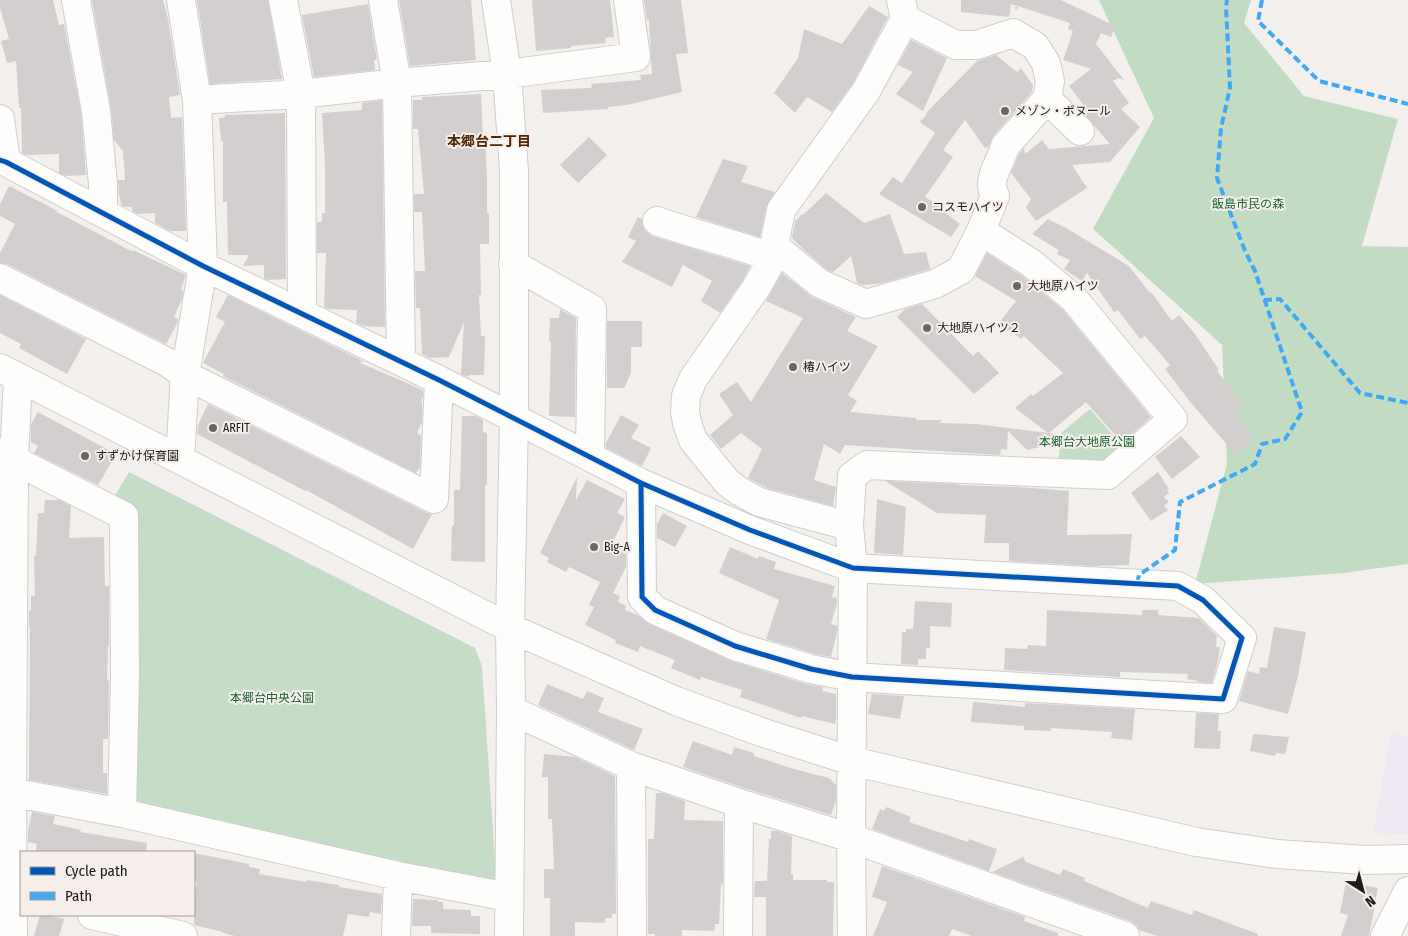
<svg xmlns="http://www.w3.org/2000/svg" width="1408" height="936" font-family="'Fira Sans Condensed','Noto Sans JP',sans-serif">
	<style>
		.commercial { fill: #eee8f2 }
		.green { fill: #c5ddc7 }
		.forest { fill: #c2dcc4 }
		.building { fill: #d2cfce }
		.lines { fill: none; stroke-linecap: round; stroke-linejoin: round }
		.minor-casing { stroke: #d0cdcb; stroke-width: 30 }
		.path { stroke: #d4d3d3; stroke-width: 3; stroke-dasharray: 2.5 2.5; stroke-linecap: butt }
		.minor { stroke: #fdfdfc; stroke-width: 28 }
		.quiet { stroke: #3fa9f5; stroke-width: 4; stroke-dasharray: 8 4; stroke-linecap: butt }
		.cycleway-casing { stroke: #f5eeeb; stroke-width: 8 }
		.cycleway { stroke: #0057b8; stroke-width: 5 }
		.poi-dot { fill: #696664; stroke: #f5eeeb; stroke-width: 2 }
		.labels { text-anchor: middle; stroke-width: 4; stroke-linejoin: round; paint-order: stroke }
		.poi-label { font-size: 12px; fill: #1e1c1b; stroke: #f5eeeb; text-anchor: start }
		.park-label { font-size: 12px; fill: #176531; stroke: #f5eeeb }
		.neighbourhood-label { font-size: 14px; font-weight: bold; fill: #522503; stroke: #f5eeeb }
	</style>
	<rect width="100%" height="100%" fill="#f3efed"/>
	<path class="commercial" d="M1391,732L1408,737V834L1373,833Z"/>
	<path class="green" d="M1090,409L1125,449L1106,466L1058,465L1061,433Z
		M129,472L475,648L482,666L496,877L488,884L141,808L137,800L132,514L113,499Z"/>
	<path class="forest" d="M1099,0H1251L1244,23L1304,96L1398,119L1362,246L1408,247V564L1344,573L1195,584L1227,464L1222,345L1093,229L1154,118Z"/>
	<path class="building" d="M0,0H53L59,25L64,24L81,113L86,175L66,176L59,173V154L26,155L22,153L21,108H19L16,61L7,63L1,41L9,39L0,8Z
		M92,0H163L168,19L180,95L169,97L171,118L182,117L186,231H170L155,223V213L137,214L132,211V207H125L121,205L120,196H119L118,180H125L123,151L114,140L111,108Z
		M197,0H268L282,79L210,84Z
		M399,0H471L476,60L410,66Z
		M532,0H610L614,37L605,38L606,43L571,46V48L536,51Z
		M644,0H681L688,53L676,54L682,92L627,105L608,107V109L543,113L541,90L592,88L591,84L641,80L640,75L652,74L649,20H647Z
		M961,0H1061L1115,26L1111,37L1101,33L1096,44L1124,80L1118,78L1113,81L1129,103L1121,109L1140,127L1110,162L1072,165L1087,188L1036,221L1026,208L1031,199L1011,173L1019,154L1024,148L1025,154L1042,140L1049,149L1110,144L1081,110L1085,107L1069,86L1091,69L1063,60L1073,31L1068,29L1070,23L1011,4L1009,17L961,12Z
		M368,4L377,60H374L375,70L314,77L302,15Z
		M869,6L888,17L853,83L832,112L807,97L795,113L774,93L798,58L804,29L842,44Z
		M911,40L947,58L923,111L896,94L913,72L898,65Z
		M996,55L1017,72L1021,68L1033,85L1032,92L993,136L989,146L985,148L965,120L943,150L953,157L925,197L942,207L941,209L960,224L951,237L879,194L893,177L902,183L935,133L920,122L927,114L926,113L977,61Z
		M481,94L483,139L485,138L487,180V213H489V244H480L481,295H479L481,336H485L484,375H469L468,377L461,374L464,322L449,357L430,358L422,354L420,308H416L415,271H425L422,212H414V194H424L418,129H413V100H422V97Z
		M382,100L385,327L364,326L356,323L357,310L328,309L324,307L326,253H317V222H322V213H325V166L322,113L362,110V103Z
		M285,113L286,279L267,280L264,278V265L243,266L249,255H228L227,202H223V141H221L219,118L225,117V115Z
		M589,137L607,155L578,183L560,165Z
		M723,159L748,166L741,182L775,192L766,207L760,237L696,217Z
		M9,186L58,211H55L133,252V250L186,275L181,289L183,290L182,299L174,317L178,319V322L166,344L7,264L0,263V253L15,224L0,216V204Z
		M826,193L864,223L890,214L904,254L926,252L930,269L883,283L863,285L857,283L851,256L833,272L827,270L805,251L792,238L795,221L802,214L803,215Z
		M638,217L642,219V224L645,231L652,236L750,266L743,280L720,313L701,301L712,281L683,265L672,287L622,262L636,241L628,237Z
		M1048,219L1066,228L1129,266L1150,293L1151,292L1172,321L1179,315L1195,334L1219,370L1217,371L1243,404L1234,412L1254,438L1236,455L1191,403L1165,369L1170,365L1145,336L1140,339L1118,310L1114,312L1087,273L1082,281L1064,269L1070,260L1057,254L1059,250L1032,234Z
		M987,253L1022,276L1063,310L1151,417L1122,443L1086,402L1049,433L1075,436L1076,438L1027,450L1008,431L1007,450L1001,449L1000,455L845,445L840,454L824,444L814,480L836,487L833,506L767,488L748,478L762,449L741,433L721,449L710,435L733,415L719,394L737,382L751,402L803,318L766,301L782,273L812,297L856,317L847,331L878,346L848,395L857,401L850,412L916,418V420H942L939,423L976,424L1048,433L1015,408L1031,394L1033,396L1063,373L1024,336L1021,339L999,323L1016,301L975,276Z
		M0,295L86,339L67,374L19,348L21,344L0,333Z
		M228,295L365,362H358L423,390V397L421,401L422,402V422L417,433L421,436L420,467L416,473L223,376L224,374L203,363L225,322L216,317Z
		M922,304L973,356L978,351L999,373L974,394L897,317L905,309Z
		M560,309L576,318L575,417L549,416L551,342H549L550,318H559Z
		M607,321H642V347H631V373L624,388H607Z
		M208,404L427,513L432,514L413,549L306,490L305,491L197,434L198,425Z
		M38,412L116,454L98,485L34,453L38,446L31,442V424Z
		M621,415L639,425L631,438L651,448L642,466L606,448V443Z
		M462,416H476L483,420V432L487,433V485H485V562L451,561L452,525L454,526V490H460Z
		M1181,436L1200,457L1172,479L1155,457Z
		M1158,472L1169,489L1167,490L1169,493L1164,497L1169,502L1164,506L1168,510L1151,521L1131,493Z
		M577,477L576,500L587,480L625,499L617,513L625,517L611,546L626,554V567L613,593L620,596L618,602L626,606L625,610L638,615L649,624L729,660L806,684L823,687L822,691L836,694V717L835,724L802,716L801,718L740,697L742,690L701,677L700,680L671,668L675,660L640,646L638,652L615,643L616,640L585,625L594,607L589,605L600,582L569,567L566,572L547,562L549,558L540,553Z
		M885,481L957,484V485L1018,487L1069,491L1067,535L1132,534L1129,565L1094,566L1009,561V543H984L986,515L937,513Z
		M877,499L906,507L903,555L874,553Z
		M45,500H59L71,506L69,538L104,537L105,586H109V646H108L107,680L109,681L108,739H103V773H107V794L29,780L30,626H29V610H31V596H35L34,556H36L38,513H44Z
		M663,513L687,526L675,547L657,538V524Z
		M730,547L758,559L759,556L776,562L774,569L835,586L832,597L837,598V603L831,624L837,626V632L831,657L815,654L766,639L779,600L719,573Z
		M915,601L952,603L951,627L930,626V648H926V659H918V665L901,664L902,632H906V629H913Z
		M1047,610L1142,615V610H1158V615L1199,618L1217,636L1216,647H1220L1218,661L1212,683L1197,682L1198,681L1187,679L1188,674L1120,672V677L1004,670L1005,648L1027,649L1028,645L1046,646Z
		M1274,627L1306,632L1298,676L1288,714L1239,701L1248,671L1259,674L1260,667L1267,668Z
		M547,684L583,699L587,691L604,698L598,712L643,729L634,750L538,705Z
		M872,694L904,696L900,719L868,714Z
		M973,702L1025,707V703L1135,709L1132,740L1111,738L1112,732L1051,728V731L1024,730V726L971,722Z
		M1196,713L1219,714L1218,731H1221L1220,749L1194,748Z
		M1253,734L1289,737L1285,754L1276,753L1275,756L1250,751Z
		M693,741L732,755L734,747L754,753V756L794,769L829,778L836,785V800L831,815L744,788L683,767Z
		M544,754L575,757L615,776L616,914L612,913V918H605V923L575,922V936H550V898H544V869H554L552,819H548V777H542Z
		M656,793H663L685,801L684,820L723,821V885L721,884L719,924H715L714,931L682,930V936H655V934H648V839H654Z
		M886,807L911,817L909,822L968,842L969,839L997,849L989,871L872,829L880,809L884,811Z
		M32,812L55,816L53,824L81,830L80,832L147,843L146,852H36L37,844L28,842V831Z
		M771,831H777L792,836L791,874H793V880H827V882H834L833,936H766V897H754L755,881H767L769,839H771Z
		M194,853L249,864V867L260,869L259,874L306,882L307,880L339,885V887L382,894L381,914L370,912L369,917L348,914L343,936H235L223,933V932L194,925V899L197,881H194Z
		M1023,857L1026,862L1060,875L1063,869L1085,878L1084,881L1148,908L1151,901L1192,915L1194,910L1258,934V936H1157L1139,930L1137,926L1130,921L992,872Z
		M882,866L1025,917L1024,921L1058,933V936H972L952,929L949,936H873L887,902L872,897Z
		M1346,882L1378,888L1369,936H1341L1348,915L1340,913Z
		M413,899L438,900V902H443V909L471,910V916H480V934L431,933V926H412Z
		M40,915H46L64,919L59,936H34Z"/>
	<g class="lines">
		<defs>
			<path id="minor" d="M76,0L96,111L103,184V212
				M283,0L301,94L302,314
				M383,0L397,83L401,361
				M496,0L507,74L514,171V418L510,628L511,710L509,936
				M1047,99L1080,131
				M197,100L301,94L397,83L507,74L636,57L628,0
				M0,119L6,162
				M0,160L6,162L203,266L439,380L641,483L750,530L853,568L1178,586L1203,600L1242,638L1223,699L852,677L811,669L735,646L655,610L642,597L641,483
				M657,221C695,235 735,243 773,258
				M774,246L781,210L866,91L905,19L901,0
				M513,264L592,309L590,457
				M0,278L167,362L185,375L434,499L439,380
				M0,368L510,628L676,701L764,733L852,761L1196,842L1277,854L1366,860L1408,859
				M2,452L14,460L124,516L125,676L122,813
				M180,459L185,375L203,266L197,100L181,0
				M849,526L759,502L739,491L727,482L693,440L687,423L685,411L686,396L693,379L756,288L773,258L774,246L819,283L866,304L935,284L961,270L981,231L995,196C986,177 1001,164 1005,146L1047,99L1050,81L1046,63L1035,46L1013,33L977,45H956L905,19
				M511,710L631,766L739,803L851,838L1125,936
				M631,766L632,936
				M0,790L122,813L398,876L509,897
				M92,915L183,936
				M13,936L12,793L14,460L18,378
				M396,936L398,876
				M738,936L739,803
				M852,936L851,838L853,568L849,526L852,476L867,465L1108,475L1173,419L1074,299L1031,263L981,231
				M1385,936L1408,891"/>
		</defs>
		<use href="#minor" class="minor-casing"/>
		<path class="path" d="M1016,9L1018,0"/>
		<use href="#minor" class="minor"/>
		<path class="quiet" d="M1262,0L1258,21L1319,81L1408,104
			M1264,300L1280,299L1360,393L1408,403
			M1137,583L1139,575L1175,550L1180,502L1255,464L1262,444L1285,439L1302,412L1255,271L1245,251L1217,178L1221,128L1230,88L1226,7L1227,0"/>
		<defs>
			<path id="cycleway" d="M0,160L6,162L203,266L439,380L641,483L750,530L853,568L1178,586L1203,600L1242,638L1223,699L852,677L811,669L735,646L655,610L642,597L641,483"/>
		</defs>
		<use href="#cycleway" class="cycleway-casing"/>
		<use href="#cycleway" class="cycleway"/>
	</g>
	<g class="poi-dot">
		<circle cx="1005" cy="111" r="5"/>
		<circle cx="922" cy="207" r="5"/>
		<circle cx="1017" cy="286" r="5"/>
		<circle cx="927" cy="328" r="5"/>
		<circle cx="793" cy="367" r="5"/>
		<circle cx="213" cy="428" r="5"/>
		<circle cx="85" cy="456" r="5"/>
		<circle cx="594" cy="547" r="5"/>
	</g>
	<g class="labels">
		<g class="poi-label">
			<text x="1015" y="115">メゾン・ポヌール</text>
			<text x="932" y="211">コスモハイツ</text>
			<text x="1027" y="290">大地原ハイツ</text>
			<text x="937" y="332">大地原ハイツ２</text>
			<text x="803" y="371">椿ハイツ</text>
			<text x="223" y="432">ARFIT</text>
			<text x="95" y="460">すずかけ保育園</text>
			<text x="604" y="551">Big-A</text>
		</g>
		<g class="park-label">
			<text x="1248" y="208">飯島市民の森</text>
			<text x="1087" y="446">本郷台大地原公園</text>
			<text x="272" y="702">本郷台中央公園</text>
		</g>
		<g class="neighbourhood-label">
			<text x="489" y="146">本郷台二丁目</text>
		</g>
	</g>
	<rect x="20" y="851" width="175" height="65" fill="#f5eeeb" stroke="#9f9a98"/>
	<rect x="30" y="867" width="25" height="8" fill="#0057b8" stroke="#9f9a98"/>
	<text x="65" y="876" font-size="15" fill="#1e1c1b">Cycle path</text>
	<rect x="30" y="892" width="25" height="8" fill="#3fa9f5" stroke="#9f9a98"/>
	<text x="65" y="901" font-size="15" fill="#1e1c1b">Path</text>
	<g transform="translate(1363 891) rotate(144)" stroke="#f5eeeb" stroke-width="4" paint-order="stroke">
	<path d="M0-4L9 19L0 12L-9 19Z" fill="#1e1c1b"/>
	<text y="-8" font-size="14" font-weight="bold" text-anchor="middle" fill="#1e1c1b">N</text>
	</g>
</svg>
